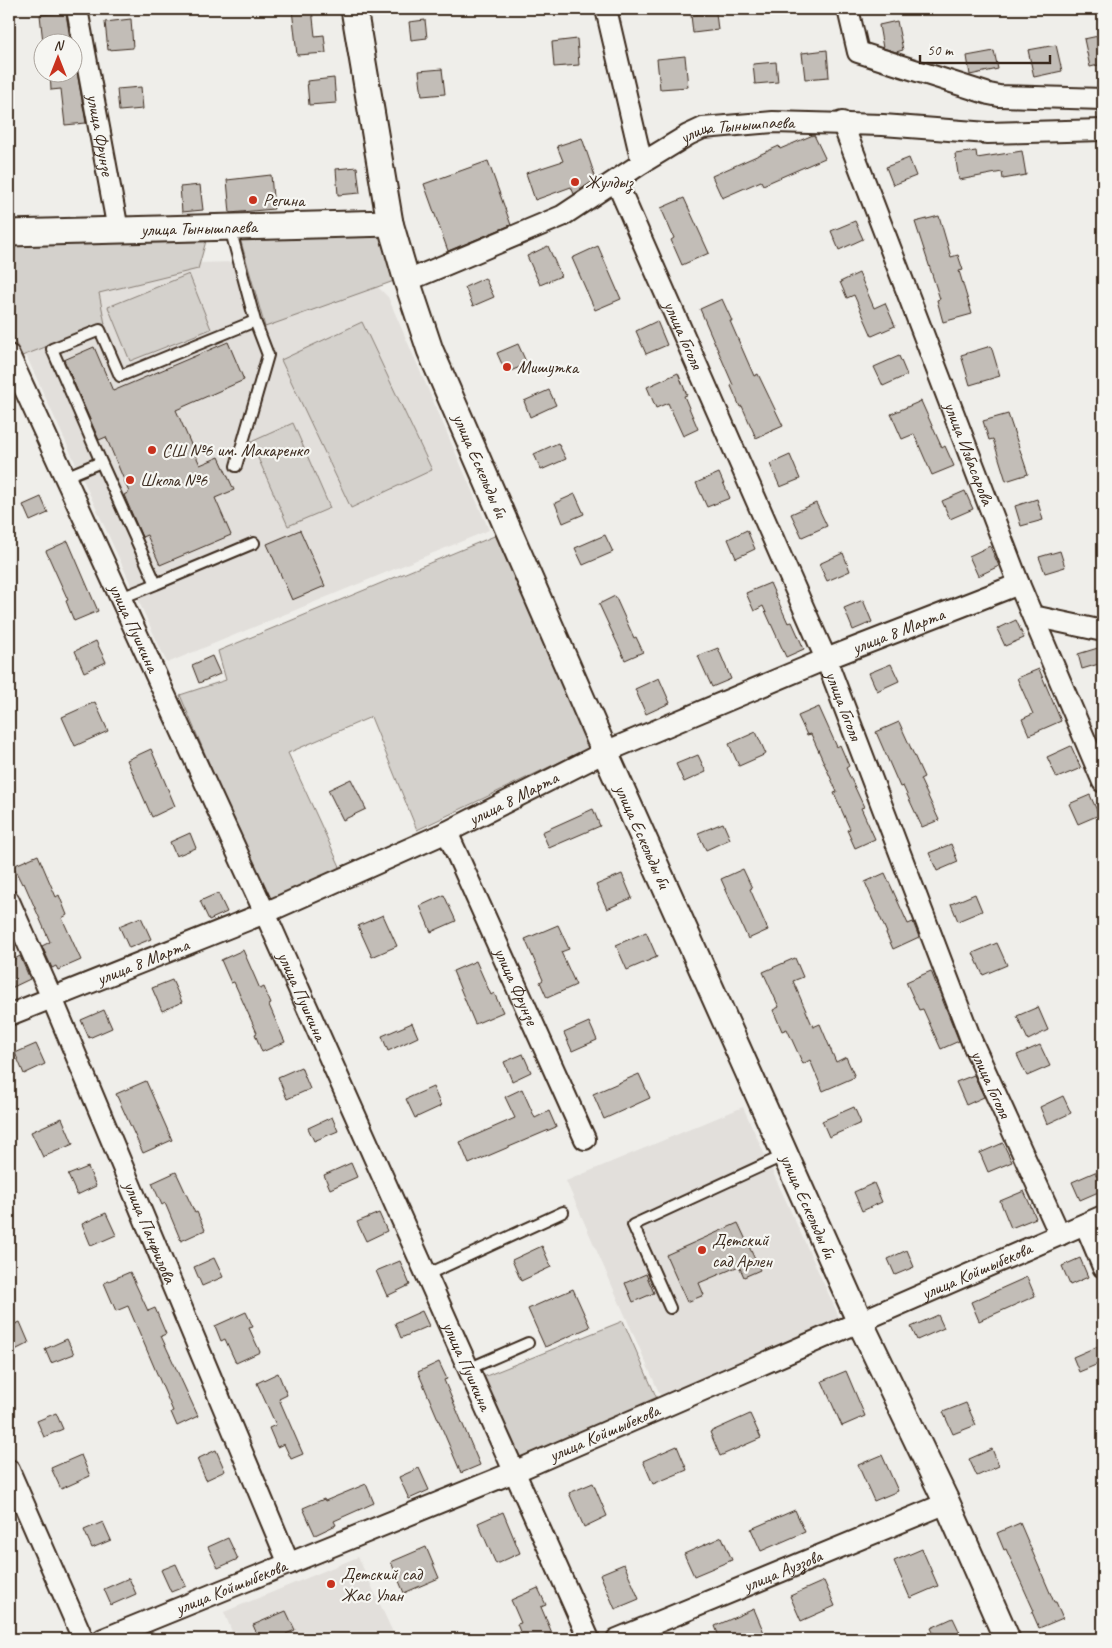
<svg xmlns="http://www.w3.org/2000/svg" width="1112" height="1648" font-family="Caveat,sans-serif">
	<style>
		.built { fill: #e2dfdb }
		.green { fill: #d4d1cc; stroke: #887e75 }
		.building { fill: #c2bdb7; stroke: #3b2a1e }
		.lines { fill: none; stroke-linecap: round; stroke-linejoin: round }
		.service-casing { stroke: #3b2a1e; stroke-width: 14 }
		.minor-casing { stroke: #3b2a1e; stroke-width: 24 }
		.tertiary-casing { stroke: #3b2a1e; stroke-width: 29 }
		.service { stroke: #f6f6f2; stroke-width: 10 }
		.minor { stroke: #f6f6f2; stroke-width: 20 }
		.tertiary { stroke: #f6f6f2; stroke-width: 25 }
		.poi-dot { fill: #c8321e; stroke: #f6f6f2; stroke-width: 2 }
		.labels { text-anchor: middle; stroke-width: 4.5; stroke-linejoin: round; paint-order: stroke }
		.street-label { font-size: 18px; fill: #3b2a1e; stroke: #f6f6f2 }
		.poi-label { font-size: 18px; fill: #3b2a1e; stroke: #f6f6f2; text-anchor: start }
	</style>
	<rect width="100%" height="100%" fill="#efeeea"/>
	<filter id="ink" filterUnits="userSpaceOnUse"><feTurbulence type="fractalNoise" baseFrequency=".02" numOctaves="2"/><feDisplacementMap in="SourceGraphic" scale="10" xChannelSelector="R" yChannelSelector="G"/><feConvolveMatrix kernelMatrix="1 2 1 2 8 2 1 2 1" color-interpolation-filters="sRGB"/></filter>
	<g filter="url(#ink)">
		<path class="built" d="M324,260L375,284L388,297L489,530L167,663L9,318V267Z
			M743,1107L840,1319L661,1397L566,1181Z
			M358,1557L396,1639H235L224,1612Z"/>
		<path class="green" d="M391,227L394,281L265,327L238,231Z
			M208,234L198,269L99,293L105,324L22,356L9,329V241Z
			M189,274L211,329L130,361L108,307Z
			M362,322L432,470L351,508L281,360Z
			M293,423L330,508L288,526L251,442Z
			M504,532L591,747L417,830L371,717L288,753L343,873L268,902L180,695L226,680L218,651Z
			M623,1321L658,1401L520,1464L481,1378Z"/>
		<path class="building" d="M292,9H312L315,36L324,35L326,53L297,55Z
			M66,13L70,39L43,42L40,15Z
			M716,13L718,30L693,33L691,15Z
			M131,19L133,48L108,50L105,22Z
			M425,20L427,38L411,40L409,22Z
			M897,21L903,50L896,52L883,48L879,25Z
			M1103,35V64L1090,67L1084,39Z
			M577,39L579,65L554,67L552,42Z
			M1056,45L1062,71L1034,77L1028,50Z
			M827,50L829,77L805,79L802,53Z
			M994,51L998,69L970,75L967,56Z
			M685,56L688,87L660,89L657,59Z
			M776,62L778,82L755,84L753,64Z
			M442,69L445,94L422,96L419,71Z
			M50,72H77L86,123L65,125L61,89L51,90Z
			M334,78L336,103L309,105L307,81Z
			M141,87L143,109L119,111L117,89Z
			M813,135H814L825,158L763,185L761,181L722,198L712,176L779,146L780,149Z
			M582,138L596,179L574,194L571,187L535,200L526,173L563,161L557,146Z
			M976,151L977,158L1022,151L1026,175L1003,179L1002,172L959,180L955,154Z
			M909,158L916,176L893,185L886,167Z
			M488,161L511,225L448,251L424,184Z
			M357,167L360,193L338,195L336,169Z
			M271,175L274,209L230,213L227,180Z
			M200,185L203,210L182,212L180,187Z
			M684,198L709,253L682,265L671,240L674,238L661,208Z
			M939,216L951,257L958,255L963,270L959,271L972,314L943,322L937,300L940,299L915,222Z
			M855,221L863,239L839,250L831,231Z
			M548,246L561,276L540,285L527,256Z
			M598,246L621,299L595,310L572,258Z
			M859,273L874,308L885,303L895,326L872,336L854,295L847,298L840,282Z
			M485,278L494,297L473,306L465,287Z
			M722,299L732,321H730L754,376L758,374L783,426L756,438L742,406L740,407L731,386L733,385L700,309Z
			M657,321L667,345L646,354L636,331Z
			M228,342L244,380L176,410L200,465L219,457L234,490L215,498L231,535L160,565L147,535L142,537L124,495L129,492L106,437L99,440L64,360L94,347L113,391Z
			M518,344L527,364L506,373L497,353Z
			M991,346L1000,376L970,385L961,355Z
			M899,356L907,375L883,386L874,367Z
			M678,373L687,395L684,396L698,429L683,436L668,403L656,408L647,387Z
			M549,390L556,405L530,417L524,401Z
			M921,401L942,448L945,446L954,466L932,475L914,434L902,439L891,414Z
			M1008,414L1028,474L1006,481L993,439L989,440L983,421Z
			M558,443L566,459L541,470L534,454Z
			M790,455L800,479L780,487L770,464Z
			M719,473L730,498L707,507L696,483Z
			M965,491L973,509L950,519L942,501Z
			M575,494L584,514L563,523L555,503Z
			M41,497L48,513L30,521L23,505Z
			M1037,499L1043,520L1021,526L1015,506Z
			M816,503L827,526L802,537L791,514Z
			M300,530L325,586L292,600L267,544Z
			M747,530L755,549L736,558L728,539Z
			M605,535L613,552L583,565L575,548Z
			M68,541L98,611L74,621L66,601L68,600L46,551Z
			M990,546L999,566L978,576L969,556Z
			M1060,551L1065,567L1045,573L1039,557Z
			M843,553L850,571L827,581L819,564Z
			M770,583L788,623L792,622L804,649L786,657L763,606L754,611L746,593Z
			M615,596L634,638L636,637L643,652L625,660L599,604Z
			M863,600L872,622L853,630L844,608Z
			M1016,620L1024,638L1005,646L997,629Z
			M96,641L106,662L84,672L75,651Z
			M718,648L731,679L712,687L698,656Z
			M1098,648L1102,663L1082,669L1078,654Z
			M212,656L220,674L199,683L192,665Z
			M891,664L899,681L877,691L869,673Z
			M1039,669L1061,721L1029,735L1022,719L1033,714L1017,678Z
			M659,678L670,703L646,714L635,689Z
			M95,702L108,731L75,746L62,717Z
			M819,707L837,747L840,745L849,766L846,768L864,807L861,808L875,839L855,848L847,830L850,829L834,793L837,792L811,734L807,735L798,716Z
			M899,722L924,777L920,779L939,820L922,827L903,786L900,787L876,732Z
			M756,732L766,754L739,766L729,744Z
			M1071,746L1081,768L1057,778L1047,757Z
			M151,749L175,806L152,817L127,760Z
			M698,755L706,772L684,782L676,764Z
			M351,779L366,809L343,820L328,790Z
			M1090,795L1099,815L1078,824L1069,804Z
			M593,809L600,826L549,848L542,832Z
			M723,823L730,839L706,850L698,833Z
			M190,833L196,848L176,856L170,842Z
			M951,844L958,862L937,871L929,853Z
			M38,855L56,897L59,895L67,915L62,918L81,960L58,970L56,966L52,968L42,946L50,942L24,883L22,884L13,866Z
			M743,869L752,888L750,889L768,930L748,939L721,879Z
			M885,873L908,924L913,922L919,937L893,949L886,933H887L865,882Z
			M622,874L632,898L607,909L596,885Z
			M218,893L227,912L209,920L200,901Z
			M975,894L982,911L958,921L951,904Z
			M444,895L456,921L431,932L420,906Z
			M383,915L397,946L372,957L358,926Z
			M141,917L151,939L129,948L119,926Z
			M558,925L569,949L561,952L576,985L547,998L540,982L543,980L525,939Z
			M646,932L657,957L627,970L616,945Z
			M997,943L1007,965L983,975L973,953Z
			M243,950L260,989L264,987L271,1004L269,1005L285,1042L262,1052L255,1034L257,1033L234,982L231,983L221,960Z
			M20,956L30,979L9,989V962Z
			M795,958L803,977L793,981L813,1027L820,1024L836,1062L846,1057L855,1077L823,1091L810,1060L803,1064L787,1029L782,1031L773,1010L779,1007L763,972Z
			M476,961L491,995L494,993L503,1012L475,1024L453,971Z
			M931,971L959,1041L941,1049L923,1009L919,1010L906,982Z
			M172,980L182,1002L162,1011L152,988Z
			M1038,1007L1048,1030L1028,1040L1017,1016Z
			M104,1010L112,1028L89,1038L81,1020Z
			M589,1022L597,1040L572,1051L564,1033Z
			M412,1023L418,1037L388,1051L382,1036Z
			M36,1044L45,1064L24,1074L15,1053Z
			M1040,1045L1050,1066L1027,1076L1017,1055Z
			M523,1054L531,1072L512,1081L504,1062Z
			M301,1067L310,1089L287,1099L278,1077Z
			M639,1074L650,1098L604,1119L593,1094Z
			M974,1075L984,1097L966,1105L956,1082Z
			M146,1081L172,1140L143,1153L116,1094Z
			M433,1087L441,1106L415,1118L406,1099Z
			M522,1089L535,1118L549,1111L556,1127L469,1164L460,1142L515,1118L505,1097Z
			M1063,1096L1071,1113L1047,1124L1040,1107Z
			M854,1107L861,1123L829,1137L822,1121Z
			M332,1117L338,1131L314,1141L308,1128Z
			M62,1118L73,1144L43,1157L31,1132Z
			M1003,1143L1012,1162L988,1172L980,1153Z
			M351,1163L357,1177L330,1189L324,1175Z
			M88,1167L96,1186L77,1195L68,1175Z
			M176,1172L195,1213L197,1212L205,1230L181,1241L165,1203L162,1205L152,1183Z
			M1095,1172L1103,1190L1080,1200L1072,1182Z
			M874,1183L882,1202L862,1211L854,1192Z
			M1024,1191L1036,1218L1011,1228L1000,1201Z
			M106,1213L116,1235L91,1246L82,1224Z
			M379,1213L387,1231L366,1241L357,1222Z
			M738,1223L760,1270L744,1277L739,1266L699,1283L704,1295L687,1302L666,1255Z
			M542,1246L551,1267L521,1281L512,1260Z
			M907,1250L914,1267L895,1275L888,1259Z
			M214,1258L223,1277L202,1286L194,1267Z
			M1080,1258L1088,1277L1070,1285L1062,1266Z
			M400,1261L410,1285L387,1296L376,1271Z
			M130,1272L148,1311L155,1308L166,1334L161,1336L198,1416L177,1426L171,1412L173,1411L128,1306L116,1311L104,1283Z
			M646,1274L654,1293L633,1302L625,1283Z
			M1027,1277L1035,1296L979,1321L971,1302Z
			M573,1289L590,1327L545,1347L528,1309Z
			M422,1311L429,1326L401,1338L395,1323Z
			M246,1312L253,1327L249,1328L260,1352L236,1363L225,1339L221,1341L215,1326Z
			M938,1315L944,1328L917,1340L911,1327Z
			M20,1322L29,1343L9,1353V1327Z
			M67,1339L74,1354L51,1363L45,1349Z
			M1103,1344V1362L1079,1372L1073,1357Z
			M439,1362L447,1379L444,1380L480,1465L461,1473L418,1372Z
			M846,1371L865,1416L842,1426L822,1381Z
			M278,1373L287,1395L279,1399L303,1454L291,1459L284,1444L277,1447L269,1428L276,1425L257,1383Z
			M966,1403L976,1425L953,1434L943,1412Z
			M56,1413L63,1429L44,1437L37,1421Z
			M750,1414L761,1438L720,1456L710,1432Z
			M677,1446L687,1470L653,1484L643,1461Z
			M992,1449L999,1466L977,1476L969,1459Z
			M216,1450L225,1471L206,1480L197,1459Z
			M81,1455L90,1476L61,1489L51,1468Z
			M882,1455L898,1491L874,1501L858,1465Z
			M419,1468L429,1490L409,1499L399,1477Z
			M593,1483L607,1516L584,1527L569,1493Z
			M366,1484L374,1503L334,1521L336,1525L315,1535L303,1508L324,1499L325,1501Z
			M795,1510L805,1532L761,1551L751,1529Z
			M503,1512L520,1553L496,1564L478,1523Z
			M103,1522L111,1540L92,1548L84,1530Z
			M1020,1523L1054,1602H1056L1063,1618L1039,1628L1032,1612L1034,1611L1006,1549L1004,1550L997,1533Z
			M722,1537L732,1560L694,1576L684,1554Z
			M228,1538L238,1559L218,1568L208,1547Z
			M426,1547L439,1578L404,1593L391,1562Z
			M922,1549L938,1586L910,1598L894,1561Z
			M176,1564L186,1586L171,1592L161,1570Z
			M624,1564L639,1599L615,1609L600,1574Z
			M129,1578L136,1594L111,1605L104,1589Z
			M824,1581L835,1606L801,1621L790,1596Z
			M538,1588L546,1605L541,1607L552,1633L537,1639H523L517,1624L521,1623L511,1600Z
			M754,1609L765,1635L755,1639H720L715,1626Z
			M286,1611L295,1630L286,1634L288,1639H259L253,1625Z
			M953,1618L963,1639H936L931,1628Z"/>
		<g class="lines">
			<defs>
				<path id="service" d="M230,228L255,321
					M101,462L52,349L100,330L120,376L255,321L268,355L236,466
					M65,477L101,462L156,584L254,543
					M121,598L156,584
					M426,1275L563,1212
					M670,1308L633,1225L785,1155
					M468,1369L528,1343"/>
				<g id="minor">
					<path id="s1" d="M77,9L118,230"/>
					<path d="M606,9L642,163"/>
					<path d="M848,9L858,52L989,94L999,96L1103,99"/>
					<path id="s2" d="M842,122L1019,584L1103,782"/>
					<path id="s3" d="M616,181L826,659L972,1042L1060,1235"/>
					<path id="s4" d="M407,281L562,216L642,163L688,135L703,128L773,122L883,125L988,133L1103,130"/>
					<path id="s5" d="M9,355L265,913L589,1639"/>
					<path d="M1033,616L1103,631"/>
					<path id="s6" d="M447,832L585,1139"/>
					<path id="s7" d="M9,901L52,998L289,1564"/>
					<path id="s8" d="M9,1015L265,913L447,832L605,752L826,659L1019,584"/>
					<path d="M1085,1224L1103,1267"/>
					<path d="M9,1470L83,1639"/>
					<path id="s9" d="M103,1639L514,1472L1103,1216"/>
					<path id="s10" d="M617,1639L947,1503"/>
				</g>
				<g id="tertiary">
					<path id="s11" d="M354,9L390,223L407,281L430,350L605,752L860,1322L947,1503L1007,1639"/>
					<path id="s12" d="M9,233L390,223"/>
				</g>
			</defs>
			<use href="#service" class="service-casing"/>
			<use href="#minor" class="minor-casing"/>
			<use href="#tertiary" class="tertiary-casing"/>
			<use href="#service" class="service"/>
			<use href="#minor" class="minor"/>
			<use href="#tertiary" class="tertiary"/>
		</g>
	</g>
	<g class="poi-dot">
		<circle cx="575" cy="182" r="5"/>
		<circle cx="253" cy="200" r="5"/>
		<circle cx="507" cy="367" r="5"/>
		<circle cx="152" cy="450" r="5"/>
		<circle cx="130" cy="480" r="5"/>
		<circle cx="702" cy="1250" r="5"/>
		<circle cx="331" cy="1584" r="5"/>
	</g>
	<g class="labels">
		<g class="street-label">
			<text dy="6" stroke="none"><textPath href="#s4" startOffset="368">улица Тынышпаева</textPath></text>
			<text dy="6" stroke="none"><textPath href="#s1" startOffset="128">улица Фрунзе</textPath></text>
			<text dy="6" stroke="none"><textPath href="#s12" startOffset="190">улица Тынышпаева</textPath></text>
			<text dy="6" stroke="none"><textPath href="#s3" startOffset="168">улица Гоголя</textPath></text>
			<text dy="6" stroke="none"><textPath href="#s2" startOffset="355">улица Избасарова</textPath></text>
			<text dy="6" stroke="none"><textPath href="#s11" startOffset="476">улица Ескельды би</textPath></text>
			<text dy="6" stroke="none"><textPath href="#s5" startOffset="300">улица Пушкина</textPath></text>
			<text dy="6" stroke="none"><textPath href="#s8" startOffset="969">улица 8 Марта</textPath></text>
			<text dy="6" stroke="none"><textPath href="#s3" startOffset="572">улица Гоголя</textPath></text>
			<text dy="6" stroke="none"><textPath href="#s8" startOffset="549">улица 8 Марта</textPath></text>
			<text dy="6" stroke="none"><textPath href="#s11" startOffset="881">улица Ескельды би</textPath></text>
			<text dy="6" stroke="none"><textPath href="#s8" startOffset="144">улица 8 Марта</textPath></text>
			<text dy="6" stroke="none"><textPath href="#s6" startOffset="169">улица Фрунзе</textPath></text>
			<text dy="6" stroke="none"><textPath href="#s5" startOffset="705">улица Пушкина</textPath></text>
			<text dy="6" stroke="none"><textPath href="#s3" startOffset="978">улица Гоголя</textPath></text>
			<text dy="6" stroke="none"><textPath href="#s11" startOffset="1286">улица Ескельды би</textPath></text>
			<text dy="6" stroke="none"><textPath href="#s7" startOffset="360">улица Панфилова</textPath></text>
			<text dy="6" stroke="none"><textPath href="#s9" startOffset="948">улица Койшыбекова</textPath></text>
			<text dy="6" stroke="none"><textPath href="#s5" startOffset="1110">улица Пушкина</textPath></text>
			<text dy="6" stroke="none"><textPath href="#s9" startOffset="542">улица Койшыбекова</textPath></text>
			<text dy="6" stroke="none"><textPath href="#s10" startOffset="179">улица Ауэзова</textPath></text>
			<text dy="6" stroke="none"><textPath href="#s9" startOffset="138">улица Койшыбекова</textPath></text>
		</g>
		<g class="poi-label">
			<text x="585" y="188">Жулдыз</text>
			<text x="263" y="206">Регина</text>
			<text x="517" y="373">Мишутка</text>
			<text x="162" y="456">СШ №6 им. Макаренко</text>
			<text x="140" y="486">Школа №6</text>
			<text x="712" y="1246">Детский<tspan x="712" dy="21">сад Арлен</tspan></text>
			<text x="341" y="1580">Детский сад<tspan x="341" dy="21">Жас Улан</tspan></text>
		</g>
	</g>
	<rect width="1112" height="1648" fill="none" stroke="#f6f6f2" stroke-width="30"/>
	<rect x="15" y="15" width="1082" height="1618" fill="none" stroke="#3b2a1e" stroke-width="2" filter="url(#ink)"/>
	<g transform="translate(58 58)"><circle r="24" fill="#f6f6f2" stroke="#aba49d"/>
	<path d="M0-4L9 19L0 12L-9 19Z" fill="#c8321e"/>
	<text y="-8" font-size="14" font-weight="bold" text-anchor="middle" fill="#3b2a1e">N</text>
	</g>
	<path d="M920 55v8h130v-8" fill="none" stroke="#3b2a1e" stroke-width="2.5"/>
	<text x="927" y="55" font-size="15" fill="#3b2a1e" stroke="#f6f6f2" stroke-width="4" paint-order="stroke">50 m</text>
</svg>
